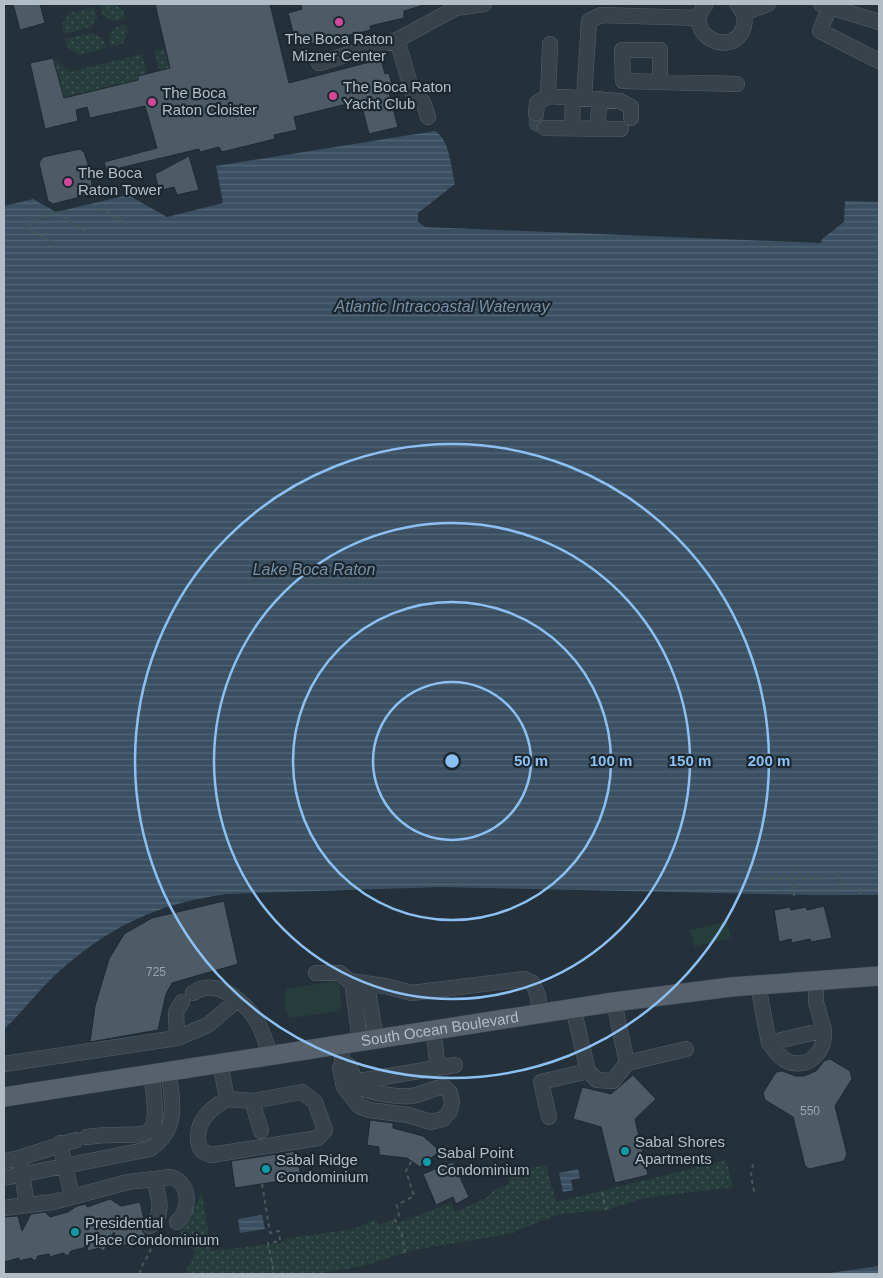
<svg xmlns="http://www.w3.org/2000/svg" width="883" height="1278" font-family="Arial,sans-serif">
	<style>
		.green { fill: url(#green-dots) }
		.pitch { fill: #273d3c }
		.water { fill: url(#water-rules) }
		.building { fill: #4c5b65; stroke: #1f2931 }
		.lines { fill: none; stroke-linecap: round; stroke-linejoin: round }
		.minor-tunnel { stroke: #39454f; stroke-width: 15; stroke-dasharray: 15 8; stroke-linecap: butt }
		.minor-casing { stroke: #566069; stroke-width: 16 }
		.major-casing { stroke: #414b54; stroke-width: 20 }
		.path { stroke: #465a5a; stroke-width: 2; stroke-dasharray: 4 4; stroke-linecap: butt }
		.minor { stroke: #38424b; stroke-width: 15 }
		.major { stroke: #56616b; stroke-width: 19 }
		.ring { fill: none; stroke: #8cc0f2; stroke-width: 2.5 }
		.hotel-dot { fill: #d1479c; stroke: #1d272f; stroke-width: 2 }
		.culture-dot { fill: #0f9aa8; stroke: #1d272f; stroke-width: 2 }
		.labels { text-anchor: middle; stroke-width: 4.5; stroke-linejoin: round; paint-order: stroke }
		.number-label { font-size: 12px; fill: #99a4ae }
		.poi-label { font-size: 15px; fill: #b3bdc6; stroke: #1d272f; text-anchor: start }
		.street-label { font-size: 15px; fill: #b3bdc6; stroke: #1d272f }
		.water-label { font-size: 16px; font-style: italic; fill: #7591a8; stroke: #1d272f }
		.centre { fill: #8cc0f2; stroke: #1d272f; stroke-width: 2.5 }
		.ring-label { font-size: 15px; text-anchor: middle; font-weight: bold; fill: #8cc0f2; stroke: #1d272f; stroke-width: 4.5; stroke-linejoin: round; paint-order: stroke }
	</style>
	<defs>
		<pattern id="green-dots" width="8" height="8" patternUnits="userSpaceOnUse" patternTransform="scale(1.25)"><rect width="8" height="8" fill="#273d3c"/><path d="M2 2h.1M6 6h.1" fill="none" stroke="#445757" stroke-width="1.8" stroke-linecap="round"/></pattern>
		<pattern id="water-rules" width="6" height="5" patternUnits="userSpaceOnUse" patternTransform="scale(1.25)"><rect width="6" height="5" fill="#3a5062"/><path d="M0 2.5h6" fill="none" stroke="#546777"/></pattern>
	</defs>
	<rect width="100%" height="100%" fill="#24303a"/>
	<path class="green" d="M113,4L123,10L125,19L112,21L103,15L100,5Z
		M94,7L97,18L91,27L64,34L62,24L69,13Z
		M126,24L128,33L122,44L111,47L109,37L114,28Z
		M93,33L103,39L106,48L79,55L68,48L65,39Z
		M164,49L170,68L159,71L154,51Z
		M142,54L147,73L138,76V80L64,98L53,58L70,72Z
		M726,1160L733,1187L645,1198L606,1210L559,1214L509,1234L414,1250L363,1266L323,1273L184,1274L196,1252L189,1247L167,1244L180,1234L202,1193L211,1251L285,1242L284,1239L354,1229L376,1219L379,1225L393,1219L395,1224L451,1203L455,1212L488,1197L494,1190L509,1184V1175C525,1166 529,1169 546,1165L556,1202Z"/>
	<path class="pitch" d="M727,921L731,938L694,947L690,930Z
		M334,981L339,984L342,1006L339,1011L291,1018C284,1012 282,997 287,989Z"/>
	<path class="water" d="M435,131C450,140 451,168 455,184L418,213V222L425,227L821,243L822,239L844,222L845,201L879,202V895H811L441,887L227,894C155,904 108,927 54,976C36,993 22,1013 4,1029V206L33,199L56,212L128,195L167,217L223,203L216,166Z
		M578,1169L580,1178L571,1180L573,1190L563,1192L559,1173Z
		M262,1215L265,1229L240,1233L238,1219Z
		M879,1266V1274H823Z"/>
	<path class="building" d="M13,4H40L45,23L20,30Z
		M155,4H270L289,83L381,59L385,74L389,73L394,92L389,93L398,127L369,134L362,107L348,110L347,104L294,117L297,130L274,135L275,139L222,152L219,147L200,152L199,149L107,171L104,162L157,148L145,106L90,118L87,107L76,110L78,121L45,129L30,63L53,58L64,98L138,80V76L170,68Z
		M301,4H420L421,6L404,11V18L370,26L371,30L297,47L288,13L302,9Z
		M80,149L84,152L88,164L93,190L92,194L53,204L48,201L39,163L43,157Z
		M189,156L199,190L177,195L174,187L159,191L155,174Z
		M224,901L238,964L172,983L166,994L158,1030L90,1042L95,1006L109,959L124,934L152,918Z
		M824,906L832,938L811,942L810,939L792,943L791,939L779,942L774,910L790,907L791,910L806,907L807,910Z
		M830,1059L850,1071L852,1079L835,1106L847,1154L844,1161L809,1169L805,1166L793,1117L765,1100L763,1093L776,1072L782,1071L796,1076H804L816,1071L824,1061Z
		M633,1075L656,1099L635,1119L648,1175L615,1183L601,1127L573,1119L582,1087L611,1094Z
		M370,1120L393,1123V1128L423,1136L440,1151L420,1167L407,1158L379,1155V1147L367,1145Z
		M297,1151L301,1178L235,1188L231,1161Z
		M453,1162L469,1197L456,1204L453,1197L436,1205L423,1174Z
		M110,1199L121,1206L140,1202L144,1219L141,1228L148,1240L140,1242L136,1247L132,1243L118,1247L114,1232L104,1251L99,1248L88,1251L87,1247L71,1251L68,1256L63,1253L50,1257L49,1254L38,1256L35,1261L31,1258L19,1261V1258L4,1262V1217L18,1216L22,1231L31,1214L45,1212L50,1217L68,1212L77,1206L86,1204L87,1207Z"/>
	<g class="lines">
		<path class="minor-tunnel" d="M536,113V124L545,128"/>
		<defs>
			<path id="minor" d="M706,4C680,34 734,61 744,26C746,17 743,10 737,4
				M821,4L879,22
				M830,6L820,31L879,61
				M743,13L768,4
				M397,40L413,94L423,102L428,117
				M319,63L397,40L456,8L484,4
				M660,82V50H622L623,81L737,84
				M548,96L550,44
				M584,98L589,21L601,15L699,18
				M536,113L537,103L548,96L620,101L631,107V118
				M545,128L621,129
				M572,128L573,98
				M597,129L600,99
				M316,973H340L349,981L385,986L412,993L524,979L533,983L538,996L540,1013
				M352,982L360,1041
				M367,985L376,1039
				M758,985L769,1043L824,1030L816,1002V980
				M193,993C215,977 242,1000 255,1018C262,1028 266,1044 270,1055
				M573,1008L588,1071L597,1080L613,1081L627,1063L614,1002
				M433,1029L438,1068
				M177,1038L176,1012L182,1002
				M769,1043C775,1050 780,1059 789,1062C811,1069 826,1049 824,1030
				M339,1044L343,1062L340,1068L344,1087L359,1106L369,1110L408,1115L431,1122L443,1119L450,1111L452,1102L450,1093L444,1087C429,1088 421,1096 409,1096C393,1097 373,1093 358,1087L349,1066L343,1062
				M220,1063L227,1099L253,1101L302,1092L315,1102L325,1130L318,1138L211,1155C205,1153 201,1151 199,1145C194,1123 209,1109 227,1099
				M627,1063L686,1049
				M4,1064L177,1038L208,1025L237,1000
				M347,1083L455,1065
				M252,1101L261,1131
				M549,1117L541,1082L588,1071
				M87,1137C146,1128 164,1155 151,1074
				M60,1143L72,1197
				M4,1161L19,1158L76,1140
				M21,1167L27,1205
				M4,1178L150,1149C179,1130 173,1101 168,1071
				M154,1179L171,1177C192,1184 190,1210 177,1222
				M4,1208L53,1202L128,1182L154,1179C158,1195 166,1214 150,1226"/>
			<g id="major">
				<path id="s1" d="M4,1097L614,1002L731,987L879,976"/>
			</g>
		</defs>
		<use href="#minor" class="minor-casing"/>
		<use href="#major" class="major-casing"/>
		<path class="path" d="M92,204L124,222
			M56,212L85,231
			M50,241L25,227L54,211
			M838,875V888L879,889
			M762,879H827
			M860,889V896
			M794,896L795,865
			M753,1164L751,1176L755,1196
			M262,1184L270,1233L279,1231L280,1241L268,1243L274,1274
			M602,1192L606,1210
			M405,1253L402,1235L395,1220L399,1216L397,1205L414,1196L406,1171L412,1160
			M140,1274C140,1262 154,1255 151,1238"/>
		<use href="#minor" class="minor"/>
		<use href="#major" class="major"/>
	</g>
	<g class="ring">
		<circle cx="452" cy="761" r="79"/>
		<circle cx="452" cy="761" r="159"/>
		<circle cx="452" cy="761" r="238"/>
		<circle cx="452" cy="761" r="317"/>
	</g>
	<g class="hotel-dot">
		<circle cx="339" cy="22" r="5"/>
		<circle cx="333" cy="96" r="5"/>
		<circle cx="152" cy="102" r="5"/>
		<circle cx="68" cy="182" r="5"/>
	</g>
	<g class="culture-dot">
		<circle cx="625" cy="1151" r="5"/>
		<circle cx="427" cy="1162" r="5"/>
		<circle cx="266" cy="1169" r="5"/>
		<circle cx="75" cy="1232" r="5"/>
	</g>
	<g class="labels">
		<g class="number-label">
			<text x="156" y="976">725</text>
			<text x="810" y="1115">550</text>
		</g>
		<g class="poi-label">
			<text x="339" y="44" text-anchor="middle">The Boca Raton<tspan x="339" dy="17">Mizner Center</tspan></text>
			<text x="343" y="92">The Boca Raton<tspan x="343" dy="17">Yacht Club</tspan></text>
			<text x="162" y="98">The Boca<tspan x="162" dy="17">Raton Cloister</tspan></text>
			<text x="78" y="178">The Boca<tspan x="78" dy="17">Raton Tower</tspan></text>
			<text x="635" y="1147">Sabal Shores<tspan x="635" dy="17">Apartments</tspan></text>
			<text x="437" y="1158">Sabal Point<tspan x="437" dy="17">Condominium</tspan></text>
			<text x="276" y="1165">Sabal Ridge<tspan x="276" dy="17">Condominium</tspan></text>
			<text x="85" y="1228">Presidential<tspan x="85" dy="17">Place Condominium</tspan></text>
		</g>
		<g class="street-label">
			<text dy="5" stroke="none"><textPath href="#s1" startOffset="441">South Ocean Boulevard</textPath></text>
		</g>
		<g class="water-label">
			<text x="442" y="312">Atlantic Intracoastal Waterway</text>
			<text x="314" y="575">Lake Boca Raton</text>
		</g>
	</g>
	<circle cx="452" cy="761" r="8" class="centre"/>
	<g class="ring-label">
		<text x="531" y="766">50 m</text>
		<text x="611" y="766">100 m</text>
		<text x="690" y="766">150 m</text>
		<text x="769" y="766">200 m</text>
	</g>
	<rect width="883" height="1278" fill="none" stroke="#b3bdc6" stroke-width="10"/>
</svg>
